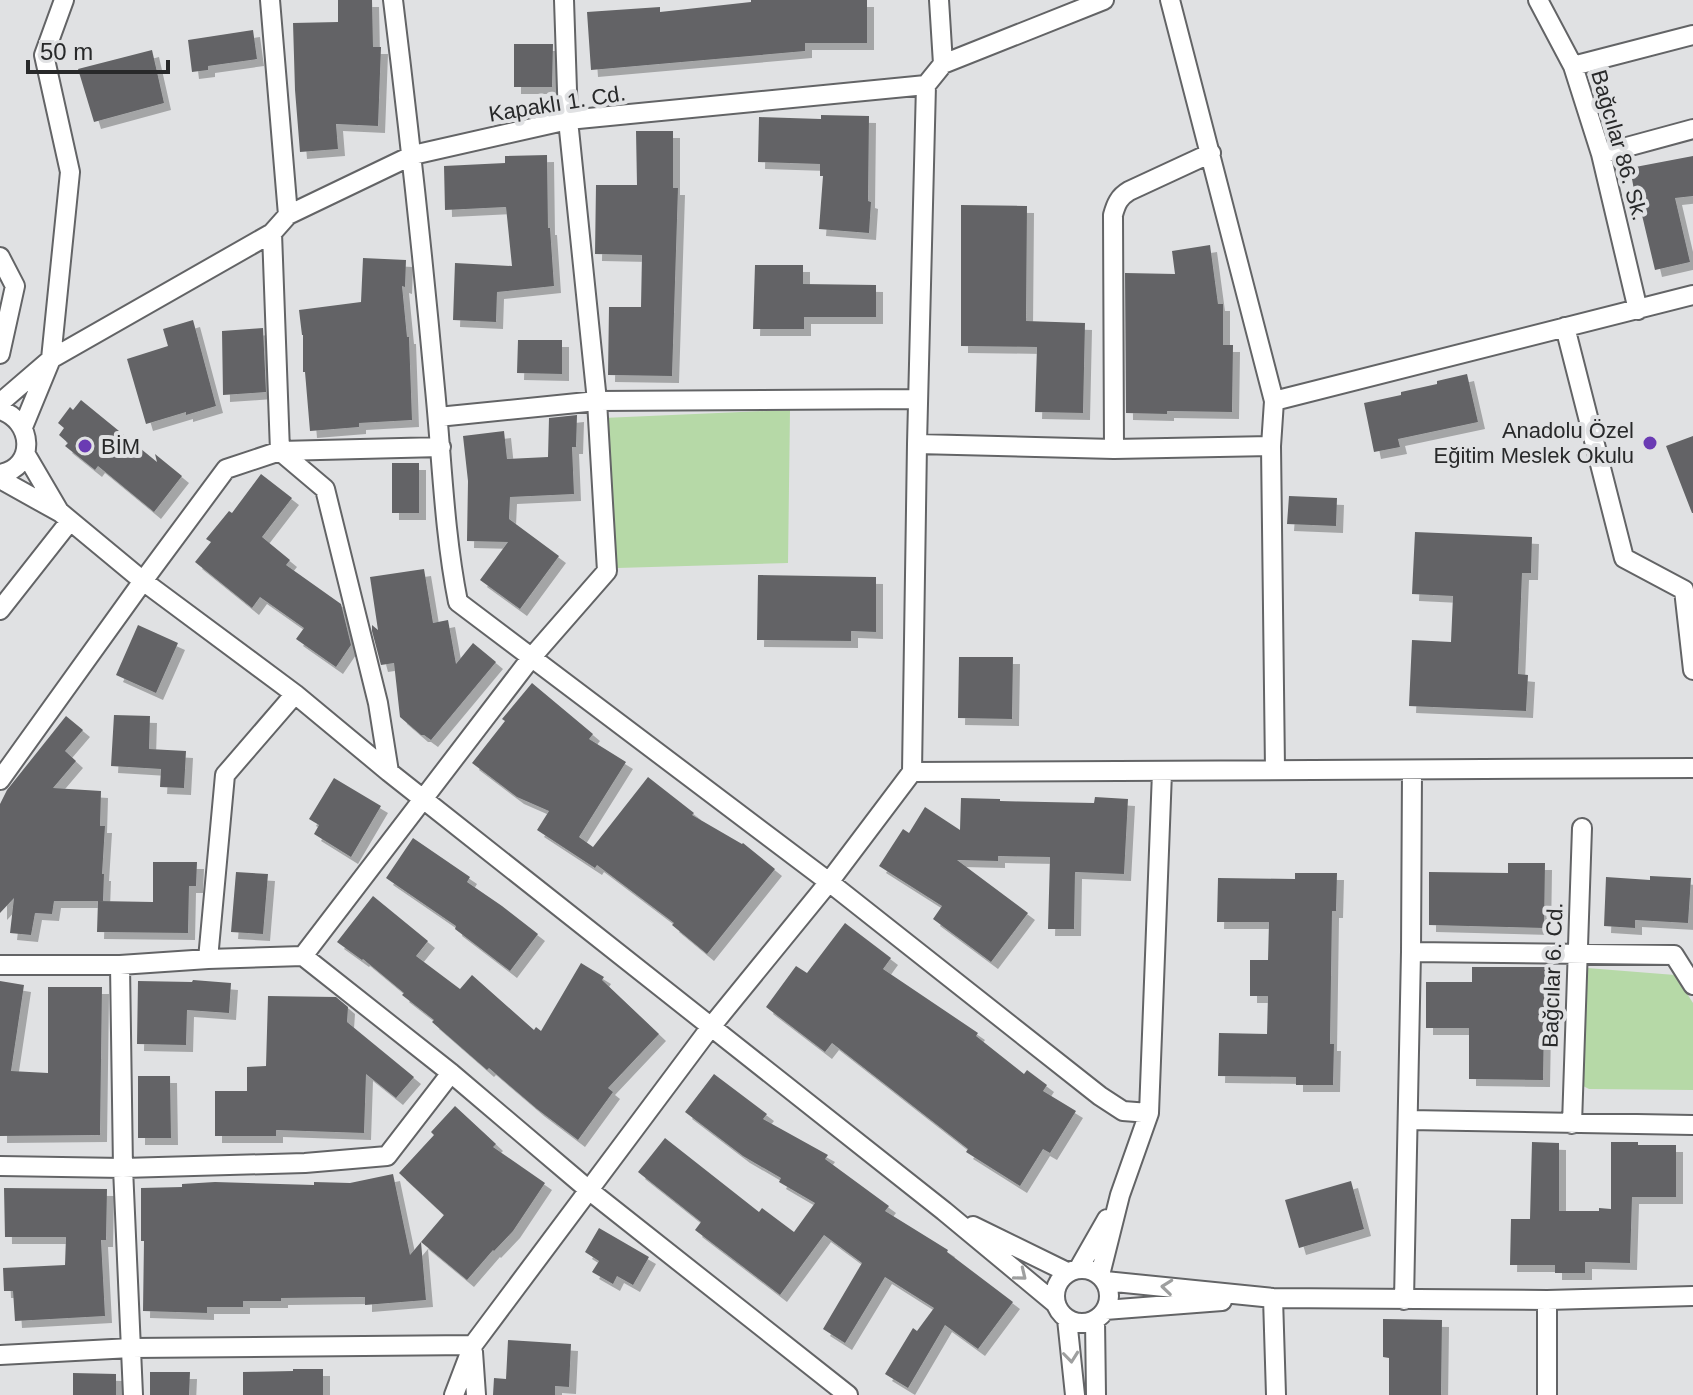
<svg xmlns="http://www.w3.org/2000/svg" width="1693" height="1395" viewBox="0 0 1693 1395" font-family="Helvetica,sans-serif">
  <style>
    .green { fill: #b6d9a7 }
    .building { fill: #636466; filter: url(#shadow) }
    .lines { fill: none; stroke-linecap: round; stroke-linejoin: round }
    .minor-casing { stroke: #636466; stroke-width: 22 }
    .minor { stroke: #fff; stroke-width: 18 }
    .oneway { stroke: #9e9f9f }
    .poi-dot { fill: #6a3bb3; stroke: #e0e1e3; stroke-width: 3 }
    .labels { text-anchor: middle; stroke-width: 8; stroke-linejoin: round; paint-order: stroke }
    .street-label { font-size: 22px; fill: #28292a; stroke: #e0e1e3 }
    .poi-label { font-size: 22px; fill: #28292a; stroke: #e0e1e3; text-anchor: end }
  </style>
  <defs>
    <filter id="shadow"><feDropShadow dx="7" dy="7" stdDeviation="0" flood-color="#0004"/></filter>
  </defs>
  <rect width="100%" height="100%" fill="#e0e1e3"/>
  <path class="green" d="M790 410 788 563 617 568 603 418Z
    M1587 968 1675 975 1693 1003V1090L1589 1089 1579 1084 1581 973Z"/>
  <path class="building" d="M338 0H372L373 47H381L378 126 336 124 338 149 300 152 295 90 293 23 338 22Z
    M751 0H867V43H805V51L591 70 587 12 660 7V12L751 2Z
    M253 30 257 59 208 66V70L192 72 188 40Z
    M514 44H553L552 87H514Z
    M152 50 164 103 94 122 78 69Z
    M821 115 869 116 868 201 871 202 869 233 819 229 823 176H820V164L758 162 759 117 821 119Z
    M636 131H673V188H678L672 376 608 375 609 307H641L642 255 595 254 596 185H637Z
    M547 155 548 228H550L554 286 497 292 496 322 453 320 455 263 512 266 506 207 445 210 444 166 505 163V156Z
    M1693 156V196L1675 198 1690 262 1655 270 1641 211 1638 212 1630 168Z
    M961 205 1027 206 1026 321 1085 323 1083 413 1035 412 1037 347 961 346Z
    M1210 245 1218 304H1223V345H1233L1232 412 1167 411V414L1126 413 1125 273 1175 274 1172 251Z
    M363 258 406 260 405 287 402 286 407 337H409L412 420 359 423V427L310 431 305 372H303V335H302L299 310 361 302Z
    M755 265H803V284L876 285V317H804V329H753Z
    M193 320 216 406 186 415V412L146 424 127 359 168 346 163 329Z
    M263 328 266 392 223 395 222 331Z
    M518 340H562V374L517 373Z
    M1467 374 1478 422 1398 439 1400 447 1374 452 1364 403 1401 395V392L1437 384V381Z
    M81 400 157 462 155 454 182 476 154 512 98 466 95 470 65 446 68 443 59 435 64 428 58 423 70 407 73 410Z
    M577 415 576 447H572L574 494 510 497 509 519 559 556 520 609 480 580 508 542 467 541 468 481 463 436 504 431 507 459 548 457 549 418Z
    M1693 436V513H1692L1666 446Z
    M392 463H419V513H392Z
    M261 474 292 498 262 537 290 560 286 565 341 604 351 645 336 667 296 639 304 628 260 597 252 608 195 562 211 542 206 539 229 511 232 513Z
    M1289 496 1337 498 1336 526 1287 524Z
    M1415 532 1532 537 1531 573H1522L1518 674 1528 675 1526 711 1409 706 1412 640 1451 642 1453 596 1412 594Z
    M424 569 433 623 448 620 456 664 473 643 496 662 431 740 424 735H421L400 717 394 663 381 665 372 631V625L378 630 370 577Z
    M758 575 876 577V632L851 631V641L757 640Z
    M138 625 178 643 156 693 116 675Z
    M959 657H1013L1012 719 958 718Z
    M532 683 593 734 589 739 626 762 579 837 593 847 648 777 694 813 692 815 742 844 743 843 775 869 707 954 672 925 674 923 597 865 595 868 537 830 549 811 517 797 472 763 505 721 502 719Z
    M114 715 150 716 149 749 186 751 184 788 160 787 161 769 111 766Z
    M66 716 83 730 65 751 76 761 53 788 101 791 100 826H105L102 874H104L103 901H54L52 914 35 913 31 935 10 933 14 898 0 913V804L7 790Z
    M334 778 381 806 351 857 314 834 319 825 309 819Z
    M1095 797 1128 799 1124 874 1075 872 1074 929H1048L1050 857 998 856V861L957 860 1028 913 991 962 933 919 942 906 879 866 903 829 909 833 925 807 960 830 961 798 1000 799V801L1094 803Z
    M413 838 470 877 467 882 502 906 538 934 510 971 455 929 456 926 386 878Z
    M153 862H197L196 886H189L188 933 97 932 98 901 153 902Z
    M1508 863H1545L1544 928 1429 925V872L1508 873Z
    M236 872 268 874 263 934 231 932Z
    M1295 873H1337L1336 911H1332L1330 1044H1334L1333 1085H1296V1077L1218 1076 1219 1033 1267 1034 1268 996H1250V960H1268L1269 922H1217L1218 878 1295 879Z
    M1650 876 1691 878 1688 923 1635 920V928L1604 926 1606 877 1650 880Z
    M373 896 428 941 416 956 460 989 472 975 534 1030 536 1027 541 1031 581 963 604 977 602 980 659 1034 608 1088 613 1092 578 1140 537 1109 489 1068 487 1070 432 1022 434 1020 402 995 404 993 363 959 362 960 337 942Z
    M845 923 891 958 883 969 978 1033 976 1036 1024 1074 1027 1070 1047 1085 1043 1091 1076 1111 1050 1153 1043 1149 1020 1186 966 1152 968 1149 832 1043 825 1052 766 1007 796 966 807 973Z
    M1472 967H1545L1543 1080 1469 1079V1028H1426V982H1472Z
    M193 980 231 983 229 1013 187 1010 186 1045 137 1044 138 981 192 982Z
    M0 981 24 985 11 1071 48 1073V987H102L100 1135 0 1136Z
    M268 996 336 997 348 1007 347 1022 414 1077 396 1098 366 1074 364 1133 276 1130V1136H215V1091H247V1067L266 1066Z
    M714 1074 767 1114 763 1119 828 1155 825 1159 889 1206 885 1211 948 1250 947 1252 1013 1302 978 1349 945 1325 908 1388 885 1374 913 1328 917 1331 934 1308 885 1277 845 1343 823 1329 862 1263 824 1235 780 1295 695 1230 701 1222 638 1172 665 1138 759 1212 762 1208 794 1232 815 1203 779 1182 781 1178 743 1156 685 1112Z
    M138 1076H170L171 1138H138Z
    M455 1106 496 1144 493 1147 545 1183 513 1231 494 1251 493 1250 467 1280 421 1242 444 1215 399 1173 434 1135 431 1132Z
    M1532 1142 1559 1143V1211H1599V1208L1611 1209V1142H1638V1145H1676V1197H1632L1630 1263 1585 1262V1273H1555V1265H1510L1511 1219H1530Z
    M393 1174 410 1255 421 1242 426 1300 365 1305V1297L281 1298V1301H243V1307H207V1313L143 1311 144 1241H141V1188L182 1187V1184L215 1182 314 1185V1182L350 1183Z
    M1351 1181 1364 1229 1299 1248 1285 1200Z
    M4 1188 107 1189 106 1240H101L105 1316 15 1321 13 1291H4L3 1268 65 1265 66 1237H5Z
    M599 1228 649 1257 633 1285 617 1276 613 1284 592 1272 599 1261 585 1252Z
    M1383 1319 1442 1320 1441 1395H1389V1358L1383 1357Z
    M508 1340 571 1344 569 1387 555 1386V1395H493L494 1378 506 1379Z
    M293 1369H323V1395H243V1372L293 1371Z
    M150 1372H190L189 1395H150Z
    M73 1373 116 1374V1395H73Z"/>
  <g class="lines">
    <defs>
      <path id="minor" d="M270 0 288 215
        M393 0C409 130 423 259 435 389 442 460 444 532 458 602L829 882 1100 1096 1123 1111 1149 1113
        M939 0 943 64
        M1170 0 1274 401 1271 446 1275 769
        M1538 0 1573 66 1601 154 1638 310
        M1573 66 1693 35
        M1601 154 1693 129
        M272 233 280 451 325 489 378 703 389 772
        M0 257 15 286 0 354
        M1565 327 1624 558 1684 590 1693 670
        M1274 401 1693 295
        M0 403 51 359 272 233 288 215 413 155 568 120 926 85 943 64 1104 0
        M0 410C33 420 37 467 0 474
        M438 417 597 401 918 399
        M23 427 51 359 70 172 44 55 64 0
        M917 444 1114 449 1271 446
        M1114 449 1113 215C1116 204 1119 197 1129 191L1211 153
        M25 453 59 511
        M0 479 61 513 143 581 295 694 389 772 944 1211 1056 1304
        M0 610 70 521
        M912 772 1693 768
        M0 780 143 581 226 469 280 451 441 447
        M1411 952 1674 955 1693 985
        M303 956 531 658 607 571 597 401 568 120 564 0
        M208 959 225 775 295 694
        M0 965H120L208 959 303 956 451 1073 590 1191 848 1395
        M120 965 123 1168 133 1395
        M1409 1120 1693 1125
        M1572 1124 1582 828
        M0 1166 123 1168 305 1163 387 1156 451 1073
        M973 1226 1067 1272
        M1079 1268 1107 1219
        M1055 1296a27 27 0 1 1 54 0a27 27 0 1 1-54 0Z
        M1100 1275 1120 1195 1149 1113 1162 772
        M1105 1281 1273 1298 1547 1300 1693 1296
        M1273 1298 1276 1395
        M1404 1300 1411 952 1412 771
        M1105 1310 1222 1301
        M1067 1319 1075 1395
        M1095 1320 1096 1395
        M473 1352 476 1395
        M0 1355 131 1348 473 1345
        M454 1395 473 1345 710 1028 829 882 912 772 917 444 926 85
        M1547 1395V1300"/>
    </defs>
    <use href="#minor" class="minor-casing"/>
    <use href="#minor" class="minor"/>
  </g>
  <defs><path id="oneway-chevron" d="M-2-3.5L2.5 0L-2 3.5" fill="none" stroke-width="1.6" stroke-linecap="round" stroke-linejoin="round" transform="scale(2)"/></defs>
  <g class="oneway">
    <use href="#oneway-chevron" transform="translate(1021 1275) rotate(39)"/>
    <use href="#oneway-chevron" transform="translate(1167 1287) rotate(-174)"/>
    <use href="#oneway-chevron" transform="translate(1071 1357) rotate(84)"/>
  </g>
  <g class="poi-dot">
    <circle cx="1650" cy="443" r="8"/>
    <circle cx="85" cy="446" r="8"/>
  </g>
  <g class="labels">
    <g class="street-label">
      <text transform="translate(557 103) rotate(-9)" y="8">Kapaklı 1. Cd.</text>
      <text transform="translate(1620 145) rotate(74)" y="8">Bağcılar 86. Sk.</text>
      <text transform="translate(1552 975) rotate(-88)" y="8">Bağcılar 6. Cd.</text>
    </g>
    <g class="poi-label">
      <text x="1634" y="438">Anadolu Özel<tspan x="1634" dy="25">Eğitim Meslek Okulu</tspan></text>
      <text x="101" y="454" text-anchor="start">BİM</text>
    </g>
  </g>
  <path d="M28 60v12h140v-12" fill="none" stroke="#28292a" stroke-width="4"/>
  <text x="40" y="60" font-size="24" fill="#28292a" stroke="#e0e1e3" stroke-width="6" paint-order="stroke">50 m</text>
</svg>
